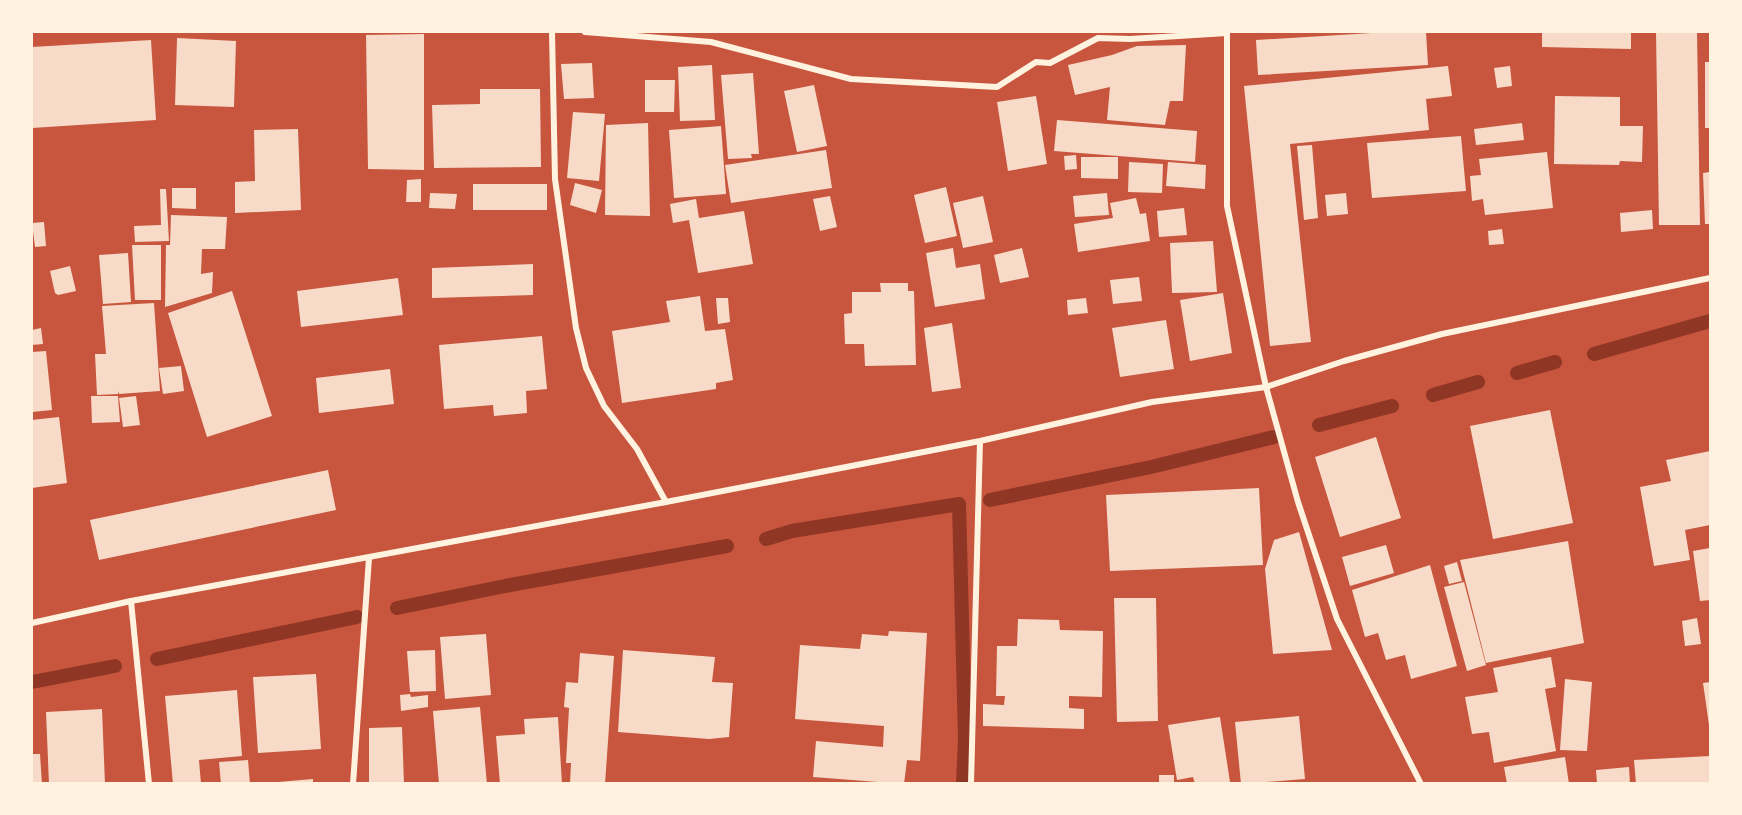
<svg xmlns="http://www.w3.org/2000/svg" width="1742" height="815" viewBox="0 0 1742 815" font-family="Commissioner,sans-serif">
  <style>
    .lines { fill: none; stroke-linecap: round; stroke-linejoin: round }
    .stream { stroke: #8f3625; stroke-width: 14 }
    .building { fill: #f7dbc8 }
    .minor { stroke: #fff3e0; stroke-width: 6 }
  </style>
  <rect width="100%" height="100%" fill="#c8553d"/>
  <g class="lines">
    <path class="stream" d="M1594 354 1710 321
      M1517 373 1555 362
      M1433 395 1478 382
      M1319 425 1392 406
      M990 500 1151 467 1274 437
      M766 539 792 531 959 504 965 738 963 784
      M397 608 505 586 727 546
      M157 659 357 617
      M32 682 115 666"/>
  </g>
  <path class="building" d="M1388 32H1426L1428 65 1258 75 1256 40Z
    M1542 32H1631V49L1542 47Z
    M1656 32H1697L1700 225H1659Z
    M424 34V170L368 169 366 35Z
    M177 38 236 41 234 107 175 105Z
    M151 40 156 120 32 128V47Z
    M1186 45 1183 101H1170L1165 125 1107 120 1110 87 1075 95 1068 65 1112 55 1137 46Z
    M1705 62H1710V128H1705Z
    M592 63 594 98 564 99 561 64Z
    M712 65 715 120 680 121 678 67Z
    M1448 66 1452 96 1426 99 1429 130 1290 144 1311 342 1270 346 1244 86Z
    M1510 66 1512 86 1497 88 1494 68Z
    M753 73 759 154H751L752 158 728 159 721 75Z
    M645 80H675L674 112H645Z
    M814 85 827 146 797 152 784 91Z
    M480 89H540L541 167 434 168 432 105 480 104Z
    M1036 96 1047 164 1008 171 997 102Z
    M1555 96 1620 97V126H1643L1642 162 1620 161 1619 165 1554 164Z
    M573 112 605 114 599 181 567 178Z
    M1057 120 1197 131 1195 162 1054 151Z
    M648 123 650 216 605 215 606 125Z
    M1522 123 1524 140 1476 145 1474 129Z
    M721 126 726 194 674 198 669 130Z
    M298 129 301 210 235 213V182L255 181 254 130Z
    M1461 136 1466 191 1372 198 1367 143Z
    M1312 145 1318 218 1304 220 1297 146Z
    M826 150 832 188 731 203 725 165Z
    M1547 152 1553 208 1485 215 1483 199 1472 201 1470 176 1481 175 1479 159Z
    M1076 155 1077 169 1065 170 1064 156Z
    M1081 157H1118V179L1081 178Z
    M1129 162 1163 164 1162 193 1128 192Z
    M1168 162 1206 165 1205 189 1166 186Z
    M1710 172V224H1705L1703 173Z
    M421 179V202H406L407 180Z
    M575 183 602 190 596 213 570 205Z
    M473 184H547V210H473Z
    M946 187 957 236 925 243 914 195Z
    M172 188H196V209L172 208Z
    M160 189H166L169 241 135 242 134 226 161 225Z
    M430 193 457 194 455 209 429 208Z
    M1107 193 1109 215 1075 217 1073 196Z
    M1346 193 1348 214 1327 216 1325 195Z
    M830 196 837 227 820 231 813 199Z
    M983 196 993 242 963 248 953 203Z
    M1136 198 1140 214 1146 213 1150 241 1078 252 1074 224 1113 218 1110 203Z
    M696 199 699 218 744 211 753 264 698 273 689 220 673 223 670 204Z
    M1184 208 1187 235 1159 237 1157 211Z
    M1652 210 1653 229 1621 232 1620 213Z
    M171 215 227 217 225 249H202L201 274 213 272 212 293 165 307 166 245H170Z
    M44 222 46 246 35 247 32 223Z
    M1502 229 1504 244 1489 245 1488 231Z
    M1213 241 1217 292 1172 293 1170 243Z
    M132 245H161V300H135Z
    M953 248 956 268 980 264 985 299 935 307 926 253Z
    M1022 248 1029 277 1000 283 994 255Z
    M128 253 131 302 103 304 99 255Z
    M533 264V295L432 298V268Z
    M70 266 76 291 58 295 55 293 50 271Z
    M1139 277 1142 301 1113 304 1110 280Z
    M398 278 403 315 301 327 297 291Z
    M880 283H908V291H914L916 365 865 366 864 344H845L844 314 852 313V292H881Z
    M232 291 272 416 207 437 168 313Z
    M1223 293 1232 353 1190 361 1180 300Z
    M700 296 705 331 725 329 733 380 716 383V389L622 403 612 331 670 322 666 301Z
    M716 298H728L730 322 718 324Z
    M1086 298 1088 313 1068 315 1067 300Z
    M154 303 160 391 119 394 118 391V394L97 395 95 354H106L102 306Z
    M1166 320 1174 369 1120 377 1112 328Z
    M952 323 961 388 932 392 924 328Z
    M41 328 43 344 32 345V330Z
    M542 336 547 389 526 391 527 413 494 416 493 405 444 409 439 345Z
    M46 351 52 410 32 412V352Z
    M181 366 184 391 163 394 159 368Z
    M390 369 394 404 319 413 316 378Z
    M91 396H118L120 422 92 423Z
    M136 396 140 425 123 427 119 398Z
    M1550 410 1573 523 1493 539 1470 426Z
    M59 417 67 483 32 488V420Z
    M1376 437 1401 518 1340 537 1315 457Z
    M1710 451V525L1685 530 1690 560 1654 566 1640 487 1671 481 1666 460Z
    M328 470 336 510 99 560 90 520Z
    M1259 488 1263 565 1110 571 1106 495Z
    M1299 532 1332 650 1273 654 1265 569 1274 540Z
    M1568 541 1584 643 1486 663 1460 560Z
    M1386 545 1394 573 1350 586 1342 557Z
    M1710 548V600L1700 601 1693 551Z
    M1457 562 1462 581 1449 584 1444 566Z
    M1430 565 1457 666 1411 679 1405 655 1386 660 1378 633 1365 637 1352 590Z
    M1464 582 1486 665 1467 671 1444 587Z
    M1114 598H1156L1158 721 1117 722Z
    M1697 618 1701 644 1685 646 1682 621Z
    M1018 619 1059 620 1060 630 1103 631 1102 697 1069 696V708L1084 709V729L983 726V704L1004 705 1005 696H996L997 646H1017Z
    M889 631 927 633 920 761 907 760 904 784 813 777 816 741 883 747 884 726 795 719 800 645 860 649 862 634 888 636Z
    M486 634 491 695 445 699 440 637Z
    M435 650 436 691 410 692 407 651Z
    M623 650 715 657 712 682 733 683 729 737 709 739 618 732Z
    M580 653 614 656 605 784H570L571 763H566L569 708 564 707 566 682 578 683Z
    M1551 657 1556 687 1545 689 1556 751 1494 763 1489 732 1472 734 1465 697 1498 692 1493 668Z
    M316 674 321 749 258 753 253 677Z
    M1565 679 1592 682 1587 751 1560 750Z
    M1710 682V725H1709L1703 683Z
    M237 690 242 756 199 760 201 784H173L165 696Z
    M410 694 411 697 428 695V707L401 711 400 695Z
    M480 707 487 784H439L433 711Z
    M102 709 105 784H49L46 712Z
    M1299 716 1305 779 1241 784 1235 722Z
    M558 717 562 784H500L496 736 525 734 524 719Z
    M1220 717 1230 782 1195 784 1193 777 1177 780 1168 725Z
    M402 727 404 784H369V728Z
    M32 754H40L42 784H32Z
    M1710 756V784H1636L1634 760Z
    M1565 757 1569 784H1507L1504 767Z
    M248 760 250 784H221L219 762Z
    M1629 767 1630 784H1597L1596 770Z
    M1159 775H1174V784H1159Z
    M313 779V784H278V782Z"/>
  <g class="lines">
    <path class="minor" d="M552 32 555 179 576 328 586 368 604 406 637 449 666 502
      M585 32 711 42 851 79 997 87 1036 62 1050 63 1098 38 1130 39 1227 33
      M1227 32V206L1266 387 1298 502 1337 619 1421 784
      M131 601 149 784
      M32 623 131 601 666 502 980 441 1152 402 1266 387 1344 361 1442 334 1710 278
      M353 784 369 558
      M971 784 980 441"/>
  </g>
  <rect width="1742" height="815" fill="none" stroke="#fff3e0" stroke-width="66"/>
</svg>
